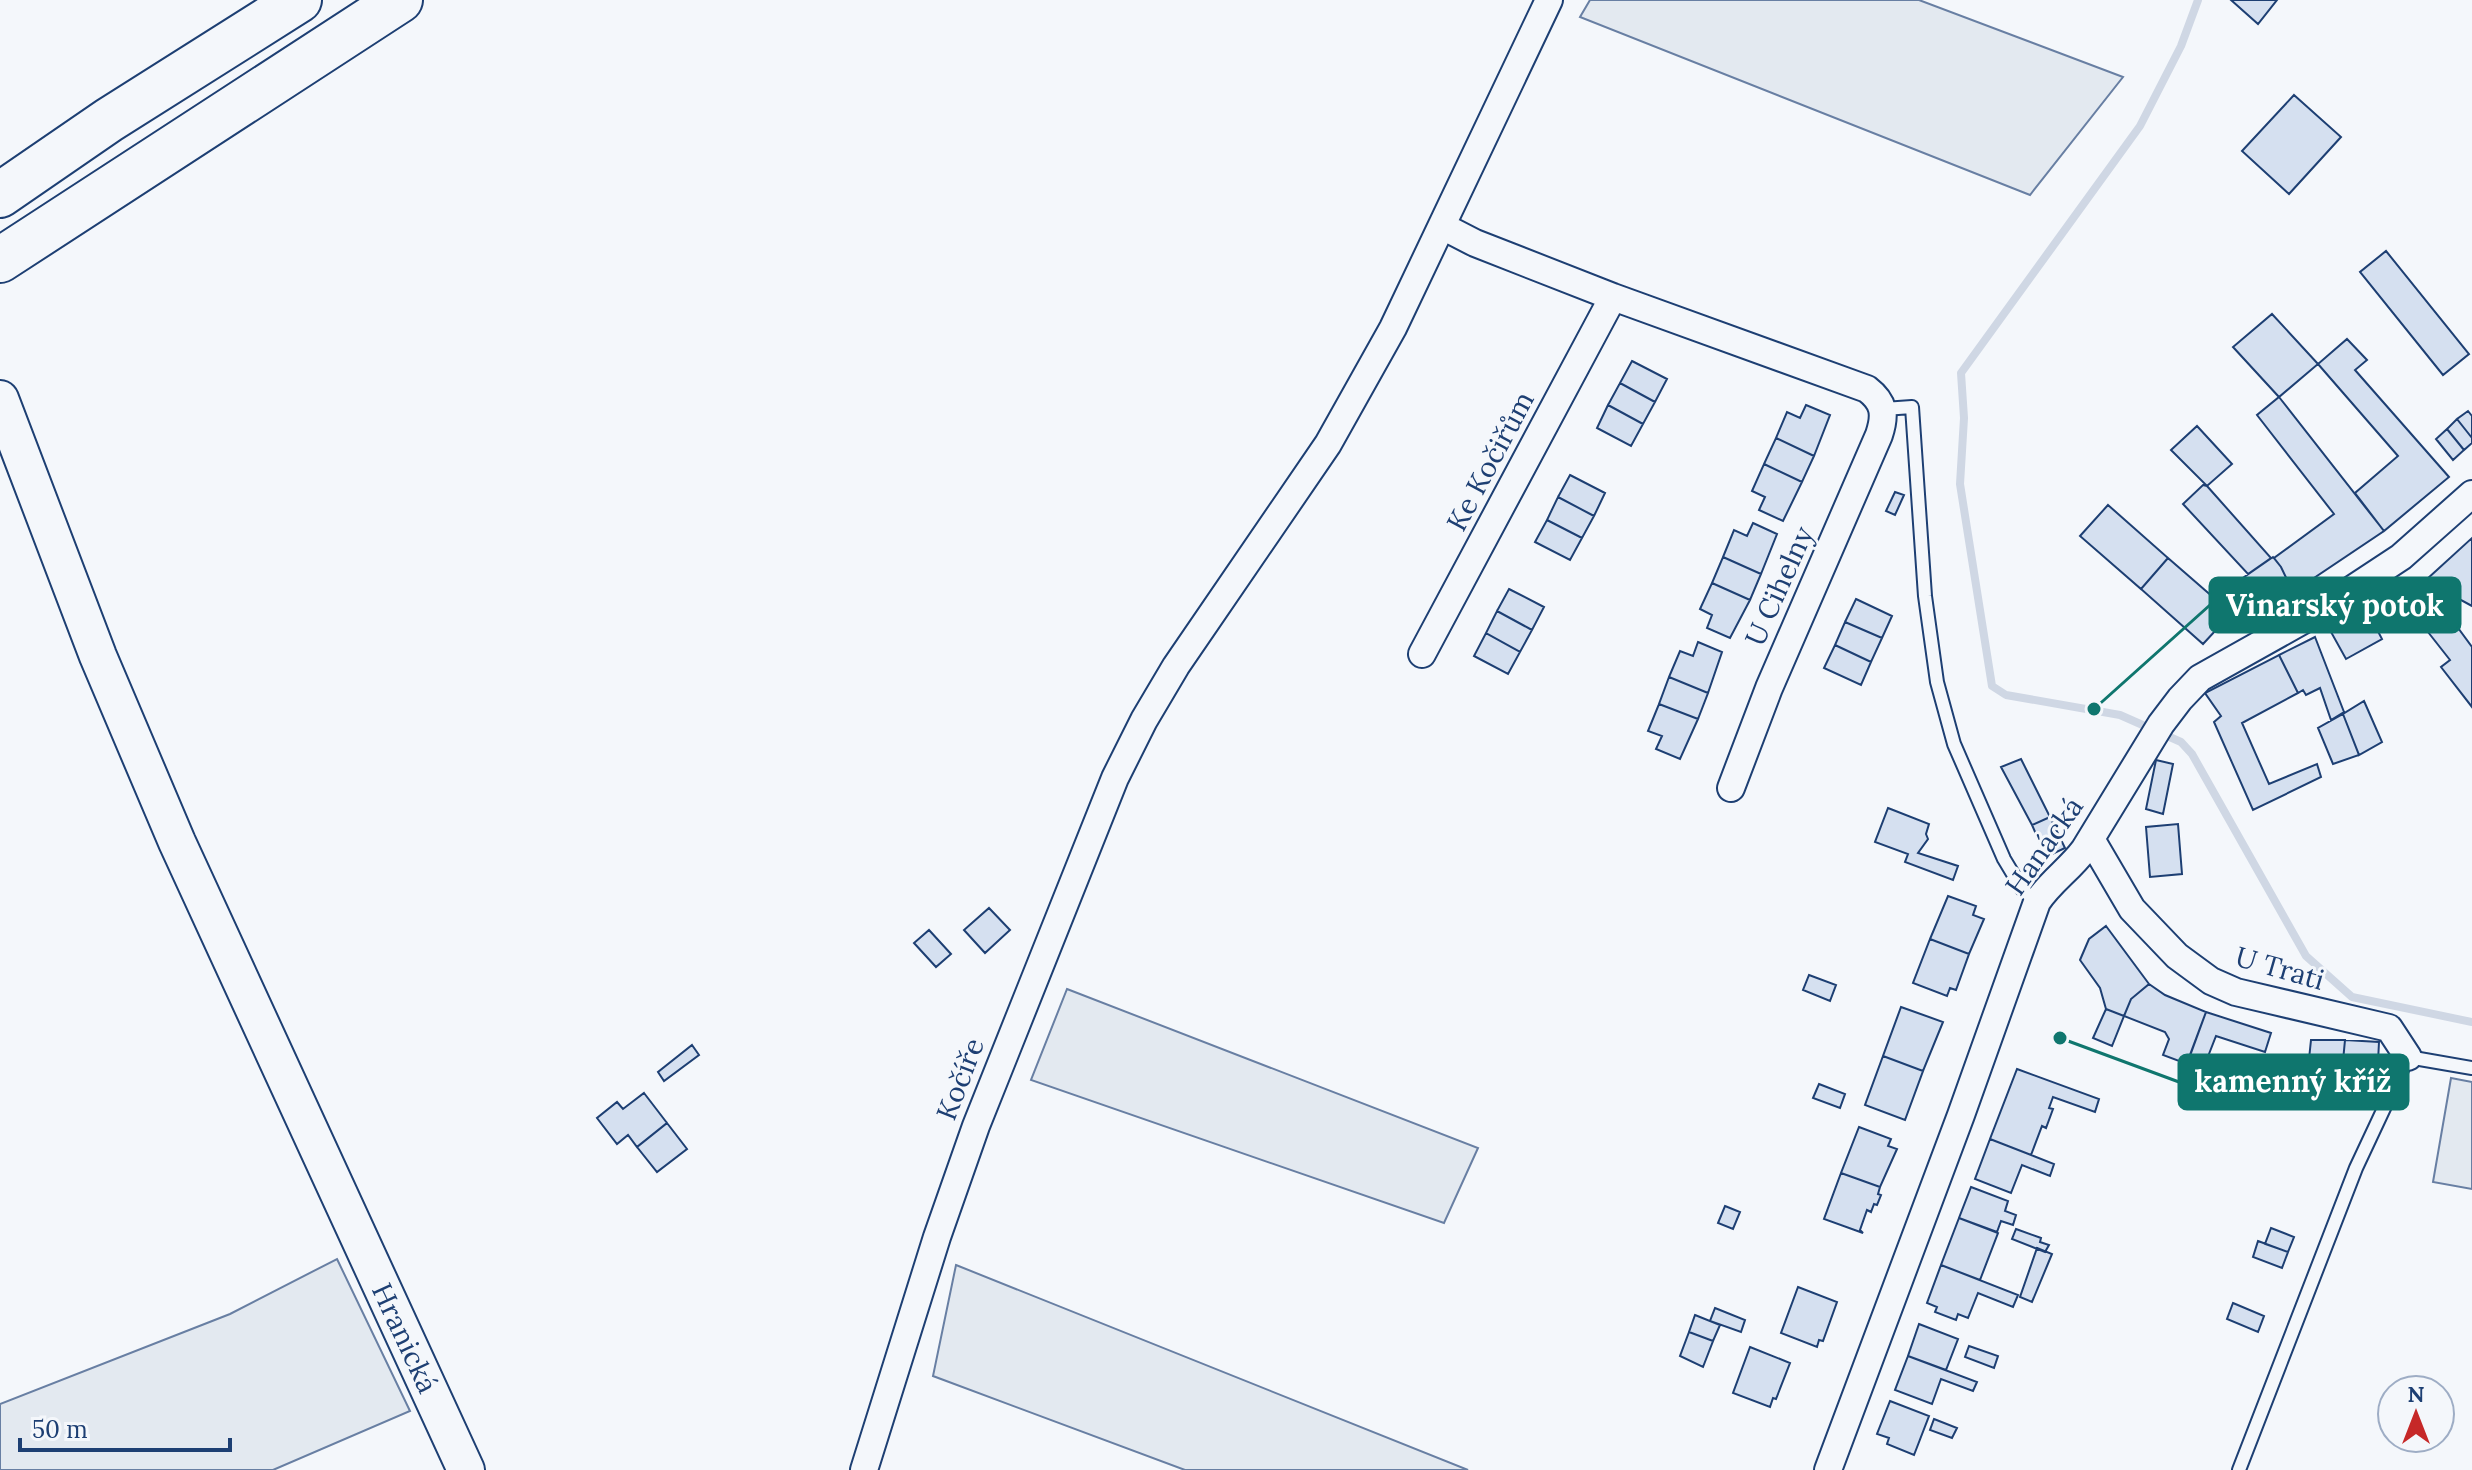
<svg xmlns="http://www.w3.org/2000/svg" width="2472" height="1470" viewBox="0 0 2472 1470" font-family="Lora,serif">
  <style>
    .green { fill: #e3e9f0; stroke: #687fa3; stroke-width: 2 }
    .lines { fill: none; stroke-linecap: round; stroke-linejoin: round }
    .stream { stroke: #cfd7e4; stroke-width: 8 }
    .building { fill: #d5e0f0; stroke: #1d3f73; stroke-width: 2 }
    .service-casing { stroke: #1d3f73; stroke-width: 16 }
    .minor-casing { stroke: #1d3f73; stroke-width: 30 }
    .secondary-casing { stroke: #1d3f73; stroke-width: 40 }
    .motorway-casing { stroke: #1d3f73; stroke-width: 48 }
    .service { stroke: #f4f7fb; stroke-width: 12 }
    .minor { stroke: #f4f7fb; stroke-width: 26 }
    .secondary { stroke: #f4f7fb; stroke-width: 36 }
    .motorway { stroke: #f4f7fb; stroke-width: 44 }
    .labels { text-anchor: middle; stroke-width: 6; stroke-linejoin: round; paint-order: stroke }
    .street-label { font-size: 28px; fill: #1d3f73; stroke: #f4f7fb }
    .leader { fill: none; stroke: #0f766e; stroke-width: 3 }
    .callout-dot { fill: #0f766e; stroke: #f4f7fb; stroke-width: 3 }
    .callout { fill: #0f766e; stroke: #0f766e; stroke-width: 3 }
    .callout-label { font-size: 30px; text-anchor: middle; font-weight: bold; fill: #fff }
  </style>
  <rect width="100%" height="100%" fill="#f4f7fb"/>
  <path class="green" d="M1590 0H1919L2123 77 2030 195 1580 17Z
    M1067 989 1478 1148 1444 1223 1031 1080Z
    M2451 1078 2472 1082V1189L2433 1182Z
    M337 1259 410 1411 273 1470H0V1404L230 1314Z
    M956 1265 1468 1470H1185L933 1376Z"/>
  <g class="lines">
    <path class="stream" d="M2198 0 2181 46 2140 126 1961 373 1964 418 1960 484 1992 686 2006 695 2120 715 2181 742 2192 754 2306 956 2352 997 2472 1022"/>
  </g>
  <path class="building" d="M2231 0H2277L2258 24Z
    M2294 95 2341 137 2289 194 2242 151Z
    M2386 251 2469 354 2443 375 2360 272Z
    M2272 314 2318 364 2279 397 2233 347Z
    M2347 339 2367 360 2355 370 2449 477 2384 531 2355 493 2398 456 2318 364Z
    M1632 361 1667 379 1655 402 1620 383Z
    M1620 383 1655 402 1643 424 1608 405Z
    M2279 397 2384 531 2293 592 2281 567 2274 558 2334 514 2257 415Z
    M1608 405 1643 424 1631 446 1597 428Z
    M1806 405 1830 415 1814 456 1776 438 1787 412 1800 418Z
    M2468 411 2472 416V438L2457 419Z
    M2457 419 2472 438V443L2464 450 2447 429Z
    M2197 426 2232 464 2207 486 2171 450Z
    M2447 429 2464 450 2453 460 2436 439Z
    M1776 438 1814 456 1802 482 1764 464Z
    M1764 464 1802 482 1783 521 1759 510 1765 497 1752 491Z
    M1570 475 1605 493 1594 516 1558 497Z
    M2203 485 2207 486 2271 558 2248 574 2183 504Z
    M1895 492 1904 495 1895 515 1886 511Z
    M1558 497 1594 516 1582 538 1547 520Z
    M2108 505 2168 558 2141 589 2080 536Z
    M1547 520 1582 538 1570 560 1535 542Z
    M1753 523 1777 534 1761 574 1723 557 1734 530 1747 536Z
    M2472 538V606L2459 599 2453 590 2439 602 2426 580Z
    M1723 557 1761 574 1750 600 1712 583Z
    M2273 557 2281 567 2293 592 2240 629 2214 598Z
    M2168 558 2214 598 2229 616 2203 644 2141 589Z
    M1712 583 1750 600 1730 638 1707 628 1712 615 1700 609Z
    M1509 589 1544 607 1532 630 1497 611Z
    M1856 599 1892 616 1882 638 1845 622Z
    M2439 602 2472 647V707L2441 667 2450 660 2417 618Z
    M1497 611 1532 630 1520 652 1486 633Z
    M2368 612 2382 639 2346 659 2331 632Z
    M1845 622 1882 638 1871 662 1835 645Z
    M1486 633 1520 652 1508 674 1474 656Z
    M2315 637 2344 712 2331 720 2320 688 2306 695 2303 690 2298 693 2279 655Z
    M1698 642 1722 652 1708 693 1669 677 1680 651 1693 656Z
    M1835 645 1871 662 1861 685 1824 668Z
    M2279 655 2298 693 2242 723 2269 784 2317 764 2321 777 2253 810 2214 722 2221 716 2205 693Z
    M1669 677 1708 693 1698 719 1659 704Z
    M2364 701 2382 742 2359 755 2343 714Z
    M1659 704 1698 719 1680 759 1656 749 1662 736 1648 731Z
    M2343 714 2359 755 2333 764 2318 728Z
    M2021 759 2050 817 2032 825 2001 767Z
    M2156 760 2173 764 2163 814 2146 809Z
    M1888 808 1929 824 1926 834 1928 839 1918 853 1958 866 1953 880 1905 862 1908 854 1875 842Z
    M2050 817 2065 848 2046 857 2032 825Z
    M2178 824 2182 874 2150 877 2146 827Z
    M1948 896 1976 906 1973 915 1984 919 1969 954 1930 939Z
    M989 908 1010 930 985 953 964 930Z
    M2106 926 2149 984 2131 999 2124 1016 2106 1009 2100 988 2080 960 2089 939Z
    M929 930 951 954 936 967 914 943Z
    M1930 939 1969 954 1956 990 1950 988 1947 996 1913 983Z
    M1809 975 1836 985 1830 1001 1803 990Z
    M2149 984 2165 995 2206 1012 2187 1064 2163 1055 2169 1039 2165 1032 2124 1016 2131 999Z
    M1901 1007 1943 1022 1923 1071 1883 1056Z
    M2106 1009 2124 1016 2112 1046 2093 1038Z
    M2206 1012 2271 1033 2265 1052 2216 1036 2200 1077 2184 1071Z
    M2311 1040H2345L2343 1061 2326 1060 2321 1081 2302 1078 2309 1059Z
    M2345 1040 2379 1042 2378 1062 2343 1061Z
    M692 1045 699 1055 664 1081 658 1072Z
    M1883 1056 1923 1071 1905 1120 1865 1105Z
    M2017 1069 2099 1099 2095 1112 2053 1097 2049 1108 2053 1109 2046 1128 2042 1126 2031 1155 1990 1139Z
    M1819 1084 1845 1094 1840 1108 1813 1098Z
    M644 1093 667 1123 637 1147 628 1135 617 1144 597 1118 617 1102 623 1109Z
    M667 1123 687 1149 657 1172 637 1147Z
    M1859 1127 1891 1139 1888 1146 1897 1149 1880 1187 1841 1173Z
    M1990 1139 2054 1164 2050 1176 2022 1165 2011 1193 1975 1179Z
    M1841 1173 1880 1187 1878 1194 1881 1195 1877 1205 1874 1204 1871 1212 1867 1210 1860 1230 1863 1233 1824 1219Z
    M1971 1187 2008 1201 2005 1211 2016 1215 2013 1225 2001 1221 1997 1232 1959 1218Z
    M1725 1206 1740 1212 1733 1229 1718 1223Z
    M1959 1218 1998 1233 1980 1280 1941 1265Z
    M2271 1228 2294 1237 2288 1252 2265 1244Z
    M2016 1229 2041 1238 2040 1242 2049 1245 2045 1252 2012 1239Z
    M2258 1241 2288 1252 2282 1268 2253 1257Z
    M2037 1248 2052 1254 2032 1302 2020 1297Z
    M1941 1265 2018 1295 2013 1307 1978 1293 1968 1318 1958 1314 1956 1320 1935 1312 1937 1307 1927 1303Z
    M1798 1287 1837 1302 1823 1341 1819 1340 1817 1347 1781 1333Z
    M2233 1303 2264 1316 2258 1332 2227 1319Z
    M1715 1308 1745 1320 1741 1332 1710 1321Z
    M1695 1315 1720 1325 1713 1341 1689 1332Z
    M1919 1324 1958 1339 1946 1370 1908 1356Z
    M1689 1332 1713 1341 1703 1367 1680 1356Z
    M1969 1346 1998 1356 1994 1368 1965 1357Z
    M1750 1347 1790 1363 1776 1399 1773 1398 1770 1407 1733 1393Z
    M1908 1356 1977 1382 1973 1391 1941 1379 1932 1404 1895 1390Z
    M1890 1401 1929 1416 1914 1455 1887 1444 1889 1438 1877 1434Z
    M1934 1419 1957 1428 1952 1438 1930 1430Z"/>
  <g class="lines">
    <defs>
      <path id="service" d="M1884 409 1912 407 1925 596 1937 682 1954 744 2004 859 2022 889 2037 902
        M2239 1470 2356 1168 2408 1057 2472 1068"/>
      <path id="minor" d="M1442 226 1475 243 1613 297 1867 389C1884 402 1886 414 1879 435L1769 688 1731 788
        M1422 654 1613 297
        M2091 839 2132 909 2177 956 2211 981 2236 992 2389 1028 2408 1057
        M864 1470 937 1237 976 1126 1115 778 1144 720 1176 666 1328 444 1393 328 1549 0
        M1828 1470 1961 1115 2037 902C2050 882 2070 869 2084 850L2161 724 2180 699 2200 678 2316 613 2401 557 2472 494"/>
      <path id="secondary" d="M0 399 98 656 177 842 466 1470"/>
      <path id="motorway" d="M0 195 109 120 299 0
        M0 260 400 0"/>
    </defs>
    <use href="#service" class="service-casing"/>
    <use href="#minor" class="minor-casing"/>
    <use href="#secondary" class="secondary-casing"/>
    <use href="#motorway" class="motorway-casing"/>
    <use href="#service" class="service"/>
    <use href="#minor" class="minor"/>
    <use href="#secondary" class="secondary"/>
    <use href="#motorway" class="motorway"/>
  </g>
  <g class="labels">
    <g class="street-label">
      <text transform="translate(1490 461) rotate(-62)" y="10">Ke Kočiřům</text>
      <text transform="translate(1779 586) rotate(-66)" y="10">U Cihelny</text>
      <text transform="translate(2044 846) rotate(-55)" y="10">Hanácká</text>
      <text transform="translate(2280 968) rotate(16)" y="10">U Trati</text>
      <text transform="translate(960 1079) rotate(-69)" y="10">Kočíře</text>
      <text transform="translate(405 1338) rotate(65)" y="10">Hranická</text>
    </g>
  </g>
  <path class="leader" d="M2094 709L2210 605M2060 1038L2179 1082"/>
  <g class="callout-dot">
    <circle cx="2094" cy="709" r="8"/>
    <circle cx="2060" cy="1038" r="8"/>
  </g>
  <g class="callout">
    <rect x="2210" y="578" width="250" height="54" rx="8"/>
    <rect x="2179" y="1055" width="229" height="54" rx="8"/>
  </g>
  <g class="callout-label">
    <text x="2335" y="616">Vinarský potok</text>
    <text x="2293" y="1092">kamenný kříž</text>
  </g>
  <g transform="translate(2416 1414)"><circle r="38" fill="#f4f7fb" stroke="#9eadc5" stroke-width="2"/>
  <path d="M0-6L14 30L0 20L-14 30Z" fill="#c62828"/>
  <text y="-12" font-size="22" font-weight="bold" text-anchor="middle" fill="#1d3f73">N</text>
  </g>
  <path d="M20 1438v12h210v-12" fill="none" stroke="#1d3f73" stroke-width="4"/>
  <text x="32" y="1438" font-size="24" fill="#1d3f73" stroke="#f4f7fb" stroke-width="6" paint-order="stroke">50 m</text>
</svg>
